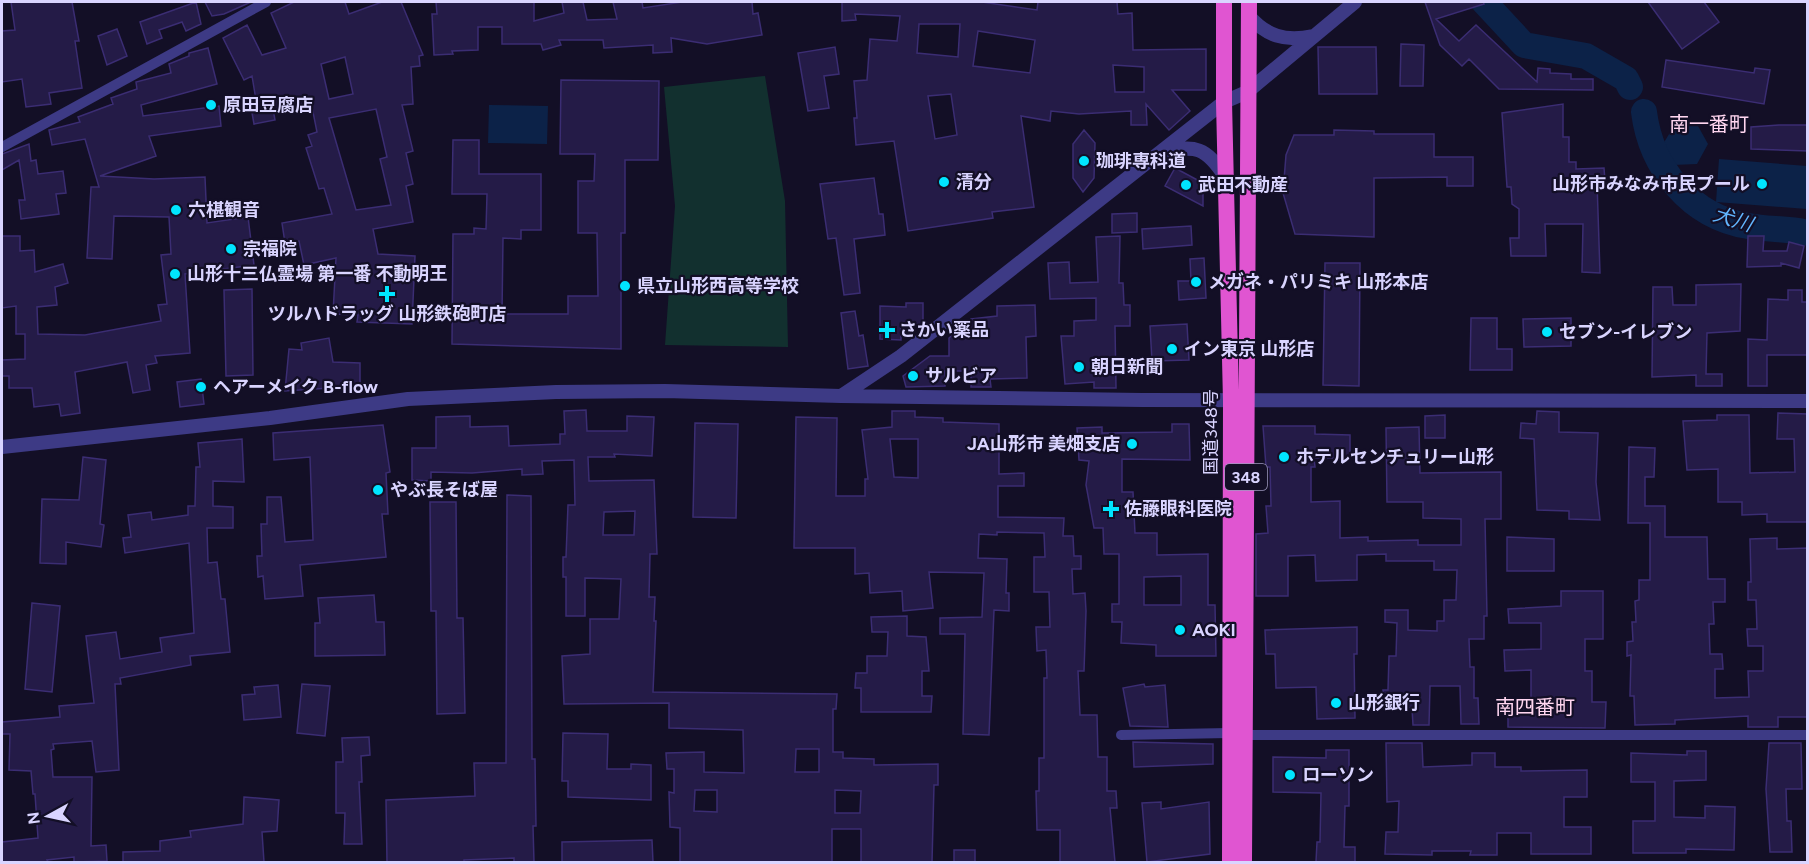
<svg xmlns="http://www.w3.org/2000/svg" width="1809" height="864" viewBox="0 0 1809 864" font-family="Figtree,'Noto Sans JP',sans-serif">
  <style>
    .green { fill: #12302f }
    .water { fill: #0c2248 }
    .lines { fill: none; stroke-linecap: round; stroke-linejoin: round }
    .river { stroke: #0c2248; stroke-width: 26 }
    .building { fill: #241b47; stroke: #3b2d73; stroke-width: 1.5; fill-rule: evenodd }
    .minor { stroke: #3d3a85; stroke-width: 10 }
    .tertiary { stroke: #3d3a85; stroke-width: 14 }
    .trunk { stroke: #e055d1; stroke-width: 16 }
    .poi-dot { fill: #00e5ff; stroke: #130f26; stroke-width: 2 }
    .labels { text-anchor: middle; stroke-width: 4.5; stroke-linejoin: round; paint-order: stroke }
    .shield { fill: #130f26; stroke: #9e99be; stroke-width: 1.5 }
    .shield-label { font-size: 16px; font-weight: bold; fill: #d9d4ff }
    .poi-label { font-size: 18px; font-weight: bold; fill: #d9d4ff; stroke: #130f26; text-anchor: start }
    .street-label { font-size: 18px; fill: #d9d4ff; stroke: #130f26 }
    .neighbourhood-label { font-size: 20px; fill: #ffd6f0; stroke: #130f26 }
    .water-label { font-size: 20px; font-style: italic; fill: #62b6ff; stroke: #130f26 }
  </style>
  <rect width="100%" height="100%" fill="#130f26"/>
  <path class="green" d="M765 76 785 201 788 347 665 345 675 206 664 87Z"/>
  <path class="water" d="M489 105 548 106 547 144 488 143Z
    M1674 126H1698L1708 144 1697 164 1673 165 1663 144Z
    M1719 159 1807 166V209L1716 202Z"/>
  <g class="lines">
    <path class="river" d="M1484 2 1524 45 1586 56 1626 79 1630 87
      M1644 112C1651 168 1691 217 1748 226 1768 230 1788 228 1808 233"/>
  </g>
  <path class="building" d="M11 2H72L79 41H75L82 88 49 93 51 104 26 107 22 79 2 82V31L15 30Z
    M196 2 201 24 186 31 182 22 159 30 162 38 147 44 140 22Z
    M205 2H251L224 14 212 16Z
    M294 2H345L349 14 382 2H401L423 55 419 56 420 66 411 67 413 104 402 105 413 151 406 153 413 184 406 186 413 222 373 229 378 254 415 256 412 324 357 322 358 315 333 314 336 258 304 265 299 241 285 243 282 223 332 214 324 188 319 189 306 148 312 146 308 135 317 132 311 102 273 109 275 120 254 124 251 107 257 106 252 76 244 80 223 38 247 25 262 55 286 48 271 13ZM345 57 353 94 329 99 321 64ZM376 109 387 157 380 159 391 205 356 210 329 118Z
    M436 2H534V21L564 13 562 2H583L587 20 617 19 613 2H642L643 8 682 2H752L753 14 758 13 762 35 707 44 671 38 672 52 653 53V45L604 48 603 40H559L561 45 543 50 541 44H502V27H478V50L452 51 453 54 434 55 432 14H437Z
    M842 2H982L1037 10 1038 2H1117L1118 14 1132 13 1133 50 1206 49V90H1172L1190 111 1169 130 1146 104 1147 125H1131V111L1079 114 1051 111 1050 121 1021 116 1034 207 992 212 993 218 908 231 894 141 856 145 854 118H857L854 81 867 80 870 39 897 41 900 16 855 14 856 20 842 21ZM919 24H960L958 57 917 53ZM978 31 1035 40 1030 73 973 66ZM1113 65 1144 67V92H1115ZM951 94 957 135 935 139 928 96Z
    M1425 2H1483L1484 4 1436 19 1459 41 1476 25 1537 82 1538 68 1550 69V73L1571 74V79H1593V90L1499 89 1469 59 1462 66 1440 45Z
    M1648 2H1704L1719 22 1682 49Z
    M117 29 127 56 107 65 98 36Z
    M1401 44 1424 45 1423 86H1400Z
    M835 47 839 74 824 76 829 108 808 111 798 53Z
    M1318 47H1376L1377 94H1319Z
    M208 48 217 84 141 105 143 116 219 106 221 126 149 136 156 156 100 176 154 179 205 177 207 223 248 217 254 265 185 274 190 353 155 356 157 363 146 365 150 390 133 393 127 362 75 372 80 413 61 416 59 404 34 407 32 388H9V376H2V360L25 359V334H16V306L2 308V236H20V251L34 250 35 272 63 264 68 283 55 287 57 305 37 307 38 334 85 335 161 321 158 305 167 304 161 255 171 254 169 217 114 216 112 259 87 258 91 187H99L85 139 52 145 49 130 80 122 78 117 113 104 111 98 137 89 136 82 171 73 169 64 189 56V53Z
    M1666 60 1754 73 1755 68 1770 70 1764 104 1662 87Z
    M561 80 659 81 658 160H625V233H621V349L452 344 453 234H474V228L486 229 487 194H452L453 140H479V174H541V230H521V239L503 238 502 314H568V296H598L597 233H578V181H594L595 154H560Z
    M1563 104V137H1569V162H1576V169L1604 168 1605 181 1597 182 1600 273 1582 272 1583 224H1545L1546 256H1511L1510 238H1519V209L1512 204 1511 187H1507L1502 113Z
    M1779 125H1808V151L1751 149V127Z
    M1084 130 1095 143 1094 178 1083 192 1073 178V144Z
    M1334 130 1374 131V134H1434V157H1473V186H1447V177L1374 178V237L1295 234 1283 193 1286 155 1294 135H1334Z
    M29 144 31 161 36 160 38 174 63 171 66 193 56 194 59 214 21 219 19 200H25L19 160 2 170V154Z
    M1175 168 1203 183V206L1165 186Z
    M874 178 879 214H883L885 235 854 239 860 293 844 295 836 238 828 239 820 184Z
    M1137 213V232L1112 233V214Z
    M1191 226 1192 245 1143 249 1142 229Z
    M1120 236 1119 283H1123L1124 305H1130V326H1115L1116 388H1094V382L1065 384 1061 336H1074V321L1096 320V298L1050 299 1048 263 1069 262 1070 283 1098 282 1096 237Z
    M1748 236H1764L1763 251H1787L1789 242 1804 246 1799 268 1781 263V266L1747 267Z
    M1204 258 1206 298 1179 300 1178 281H1191L1190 259Z
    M1325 263H1360L1359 386 1323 385Z
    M1741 284 1740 331 1707 333 1706 374H1722V386H1696V375L1652 377 1653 287H1672L1673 305H1696V285Z
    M252 289 253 375 226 376 224 290Z
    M1788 290H1802V302H1808V355H1767V386H1748V339L1767 340 1768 299 1788 300Z
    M906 303H923V324H901V340L880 339V306L906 307Z
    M1035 305 1036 336 1026 337 1027 378 990 379 991 387H971V371H945V386L906 387 903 376 930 356H949V338L971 319 997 316V306Z
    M855 311 859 336 863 335 868 366 848 369 841 313Z
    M1471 318H1497V349H1512V370H1470Z
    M1571 318V346L1524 347 1523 319Z
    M1187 324 1189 360 1152 361 1150 326Z
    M329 338 333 362 360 363V386L285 391 289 349 302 350 301 343Z
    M201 379 204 404 180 407 177 382Z
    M586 410 587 431H627V416L654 417 652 456 614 454 615 457H588L589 481 654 480 657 554H650L649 597H655L654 621H656L653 692 837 694 836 709H833V752H843V758L874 759V765L938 764V785H934L932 862H861V829H832V862H680V828L670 827 669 792 674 793V769H667L666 753 704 752V772L744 773 743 730 669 728V703L564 704 562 656 590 654V619H619L621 579 585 578V616H566V577H563V557H566L568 505H575L574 460 542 461 543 474 522 475V469L472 473 431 472V481L412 480V448H436V417L470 416V427L508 426 509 446 560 444V434H565L564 411ZM635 511 634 535H603L604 512ZM796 749H819V772H795ZM695 790H717V812L694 811ZM835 790 861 791 860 813H835Z
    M892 411H915V417L943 418V422L999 424V474L1024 473V486H998V517L1064 518 1063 536H1073L1074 556H1081V569H1072L1073 594 1085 593 1086 611 1084 671H1078L1080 715H1097L1098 757H1107V791H1116L1117 808H1110L1115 862H1060V830H1037L1036 791H1039V758H1044V678H1047L1046 650 1037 651 1036 627H1050L1049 592H1034V557H1045L1044 533 997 532V535L979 534 978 558 1007 559 1006 593H1009V611L994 610 989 735 963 734 965 634H940V618L982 617 984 573 929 572 933 608 903 611 902 591 870 593 869 573 855 574V548H794L796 417 837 418 836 496H865V479H868L862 430 892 427ZM890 439H918V478L894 477Z
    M1537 411 1559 412V432L1598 433 1596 482 1600 520 1569 519V511L1537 510 1534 439 1520 438 1521 423 1536 424Z
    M1778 413 1808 414V522H1767V514L1742 515V502H1718V469L1687 470 1683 421 1717 420V415H1749L1750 473 1795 472 1794 439H1777Z
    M1445 415V438H1425V416Z
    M695 423 738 424 736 518 693 517Z
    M1172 424H1189L1190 460 1122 459V492H1133L1135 533H1157V555L1208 554V605H1215L1216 656H1156V645L1121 643 1122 622H1112V604H1119V554H1104L1103 528H1094L1086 485 1089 461 1079 460 1077 428 1102 427V433L1172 432ZM1181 576V605H1144V577Z
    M383 425 390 472 386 473 388 514H382L386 557 300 565 303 596 265 599 263 576 258 577 257 556H262L261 524H267V497H281L285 542 313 540 310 457 274 460 273 433Z
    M1263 426H1315V434L1350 435V458H1314L1315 467H1311V502L1340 501V538L1368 537V541L1418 540V545H1461V519L1423 518V502H1387L1386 428 1419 427 1420 473 1501 472V519H1485L1487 616H1484V639H1469L1470 667H1474V698H1478L1479 724H1461L1460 686H1430L1429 725H1413L1412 708 1384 707 1383 690H1388L1389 656H1396L1397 623 1385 622V610H1408V630L1437 631V621H1444V600H1456L1457 570H1434V561H1386V554L1357 555V580L1316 581 1315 555 1288 556V596H1256V534L1268 533 1266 506H1271L1270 467H1266Z
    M242 439 244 482 213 481V506L233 507V528H207L208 563 217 562 221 599H225L230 652 190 656 191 665 120 678 121 684H115L119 770 96 772 92 741 53 744 54 749 51 750 53 777H92L91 846 106 845 107 861 74 862V857L47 860 48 862H2V842L38 838 35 794H33L31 771 9 770 10 734H2V722L60 717 59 706 94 703 86 636 116 632 120 659 162 652 160 638 194 633 189 543 125 553 123 538 131 537 128 515 151 512 152 520 188 515V506H195L196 467H200L198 443Z
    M1629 447 1655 448 1654 477H1645V506H1665V537H1707L1708 579H1725V602H1713L1714 624H1709L1710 654H1722L1723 669H1715V698L1749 697 1748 671H1763V646H1748L1747 629H1757L1756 600H1748V582H1751L1750 539 1777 538V549L1808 548V717H1778V727H1748V716L1675 720V724L1635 725 1634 696H1630L1631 655 1627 656V642L1633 641 1632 622H1636L1635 601 1639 600V580H1650V523H1628Z
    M83 457 106 460 100 524 104 525 101 547 66 542V564L40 563 42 499 79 500Z
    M507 495 531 496 532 759H535L536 826H533L534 862H514V858L464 860V862H387L386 800 475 796 474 763H506Z
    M430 502H456L457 618H463L465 713 437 714 436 611H431Z
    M1507 537 1554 539V571H1507Z
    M1561 591H1603V639H1585V671H1592V702H1606L1605 728 1508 727V700H1531V670L1505 671 1504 650 1541 649V623H1509L1508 609 1561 606Z
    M374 595 376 622H384L385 655 315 656V623H320L318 598Z
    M32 603 60 606 52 692 25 689Z
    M907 616V636L926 637 929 671H922V696H932L931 712H861V688H855L856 673H867V656H887L888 632H872L871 617Z
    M1357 627V654H1354L1355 718 1317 719 1316 687 1276 688 1275 654H1266L1265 630Z
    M302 684 330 686 325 736 297 733Z
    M1144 684 1145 687 1165 685 1168 727 1130 726 1123 688Z
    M278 685 281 717 244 720 242 695 255 694 254 687Z
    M563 733 608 734 607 769H631V764L651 765V800L568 797V781H562Z
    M369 737 370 755 361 756 362 782H359L362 844H344L345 813H336V762H343L342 738Z
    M1133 742 1213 744V764L1134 767Z
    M1386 743H1422L1423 767 1472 765V753H1495V767H1521V771L1587 770V797H1564V827H1591V854H1531V833H1497V855H1470L1471 851H1432V855L1385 854 1386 832H1398L1399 801 1387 802Z
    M1769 743H1801L1802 789H1786L1787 821H1791L1792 852H1770L1766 789Z
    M1326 750H1349V806H1345L1344 847H1355V862H1316L1317 842H1320L1321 793 1273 792V757L1326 758Z
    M1687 751H1706V780L1674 781V817L1705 818V806L1735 807 1734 850 1686 849V853H1633V821H1655V782H1631V753L1687 755Z
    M244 797 279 800 277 831 262 832 264 862H123V852L160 851V841L191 837 190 831 243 824Z
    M1161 802V809L1209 802 1210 854 1147 862 1142 803Z
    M652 840 653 862H562V842Z
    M954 850H975V862H954Z"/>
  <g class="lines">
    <path class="minor" d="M2 147 266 2
      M1121 735 1229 733
      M1243 735H1808"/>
    <path class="tertiary" d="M1248 15C1266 36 1285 42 1313 36
      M1160 153C1196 144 1206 147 1226 178
      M841 396 1142 400 1808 401
      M2 447 270 418 408 399 556 392 665 391 841 396 901 356 1224 102 1247 92 1355 2"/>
    <path class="trunk" d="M1224 2V102L1231 401 1230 862
      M1244 862 1249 2"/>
  </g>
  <g class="poi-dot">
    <circle cx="211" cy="105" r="6"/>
    <circle cx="1084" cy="161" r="6"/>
    <circle cx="944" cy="182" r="6"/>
    <circle cx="1762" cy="184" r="6"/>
    <circle cx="1186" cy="185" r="6"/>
    <circle cx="176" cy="210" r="6"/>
    <circle cx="231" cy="249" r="6"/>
    <circle cx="175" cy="274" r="6"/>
    <circle cx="1196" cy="282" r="6"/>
    <circle cx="625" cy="286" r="6"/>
    <path d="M384 285h6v6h6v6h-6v6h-6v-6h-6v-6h6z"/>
    <path d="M884 321h6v6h6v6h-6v6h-6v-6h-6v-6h6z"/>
    <circle cx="1547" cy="332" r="6"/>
    <circle cx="1172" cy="349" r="6"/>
    <circle cx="1079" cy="367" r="6"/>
    <circle cx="913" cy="376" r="6"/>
    <circle cx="201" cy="387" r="6"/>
    <circle cx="1132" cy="444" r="6"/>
    <circle cx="1284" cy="457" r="6"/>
    <circle cx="378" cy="490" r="6"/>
    <path d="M1108 500h6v6h6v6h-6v6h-6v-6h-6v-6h6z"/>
    <circle cx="1180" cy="630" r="6"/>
    <circle cx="1336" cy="703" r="6"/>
    <circle cx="1290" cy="775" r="6"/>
  </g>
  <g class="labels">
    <rect class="shield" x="1225" y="464" width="42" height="26" rx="4.5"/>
    <g class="shield-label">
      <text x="1246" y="483">348</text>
    </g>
    <g class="poi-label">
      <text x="223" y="111">原田豆腐店</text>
      <text x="1096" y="167">珈琲専科道</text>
      <text x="956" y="188">清分</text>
      <text x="1750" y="190" text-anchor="end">山形市みなみ市民プール</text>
      <text x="1198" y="191">武田不動産</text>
      <text x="188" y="216">六椹観音</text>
      <text x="243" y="255">宗福院</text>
      <text x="187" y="280">山形十三仏霊場 第一番 不動明王</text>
      <text x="1208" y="288">メガネ・パリミキ 山形本店</text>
      <text x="637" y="292">県立山形西高等学校</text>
      <text x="387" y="320" text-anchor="middle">ツルハドラッグ 山形鉄砲町店</text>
      <text x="899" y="336">さかい薬品</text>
      <text x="1559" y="338">セブン-イレブン</text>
      <text x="1184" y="355">イン東京 山形店</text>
      <text x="1091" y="373">朝日新聞</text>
      <text x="925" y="382">サルビア</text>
      <text x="213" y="393">ヘアーメイク B-flow</text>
      <text x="1120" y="450" text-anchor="end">JA山形市 美畑支店</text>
      <text x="1296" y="463">ホテルセンチュリー山形</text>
      <text x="390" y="496">やぶ長そば屋</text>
      <text x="1124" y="515">佐藤眼科医院</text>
      <text x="1192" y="636">AOKI</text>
      <text x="1348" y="709">山形銀行</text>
      <text x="1302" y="781">ローソン</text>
    </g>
    <g class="street-label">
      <text transform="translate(1211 432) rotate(-90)" y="6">国道348号</text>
    </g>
    <g class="neighbourhood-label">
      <text x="1709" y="131">南一番町</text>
      <text x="1535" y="714">南四番町</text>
    </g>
    <g class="water-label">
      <text transform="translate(1733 219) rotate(17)" y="7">犬川</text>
    </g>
  </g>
  <rect width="1809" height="864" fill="none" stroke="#d9d4ff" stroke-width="6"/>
  <g transform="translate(48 816) rotate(262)" stroke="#130f26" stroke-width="4.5" paint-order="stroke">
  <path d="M0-4.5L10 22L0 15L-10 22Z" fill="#d9d4ff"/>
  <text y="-9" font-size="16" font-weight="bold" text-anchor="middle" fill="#d9d4ff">N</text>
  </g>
</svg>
